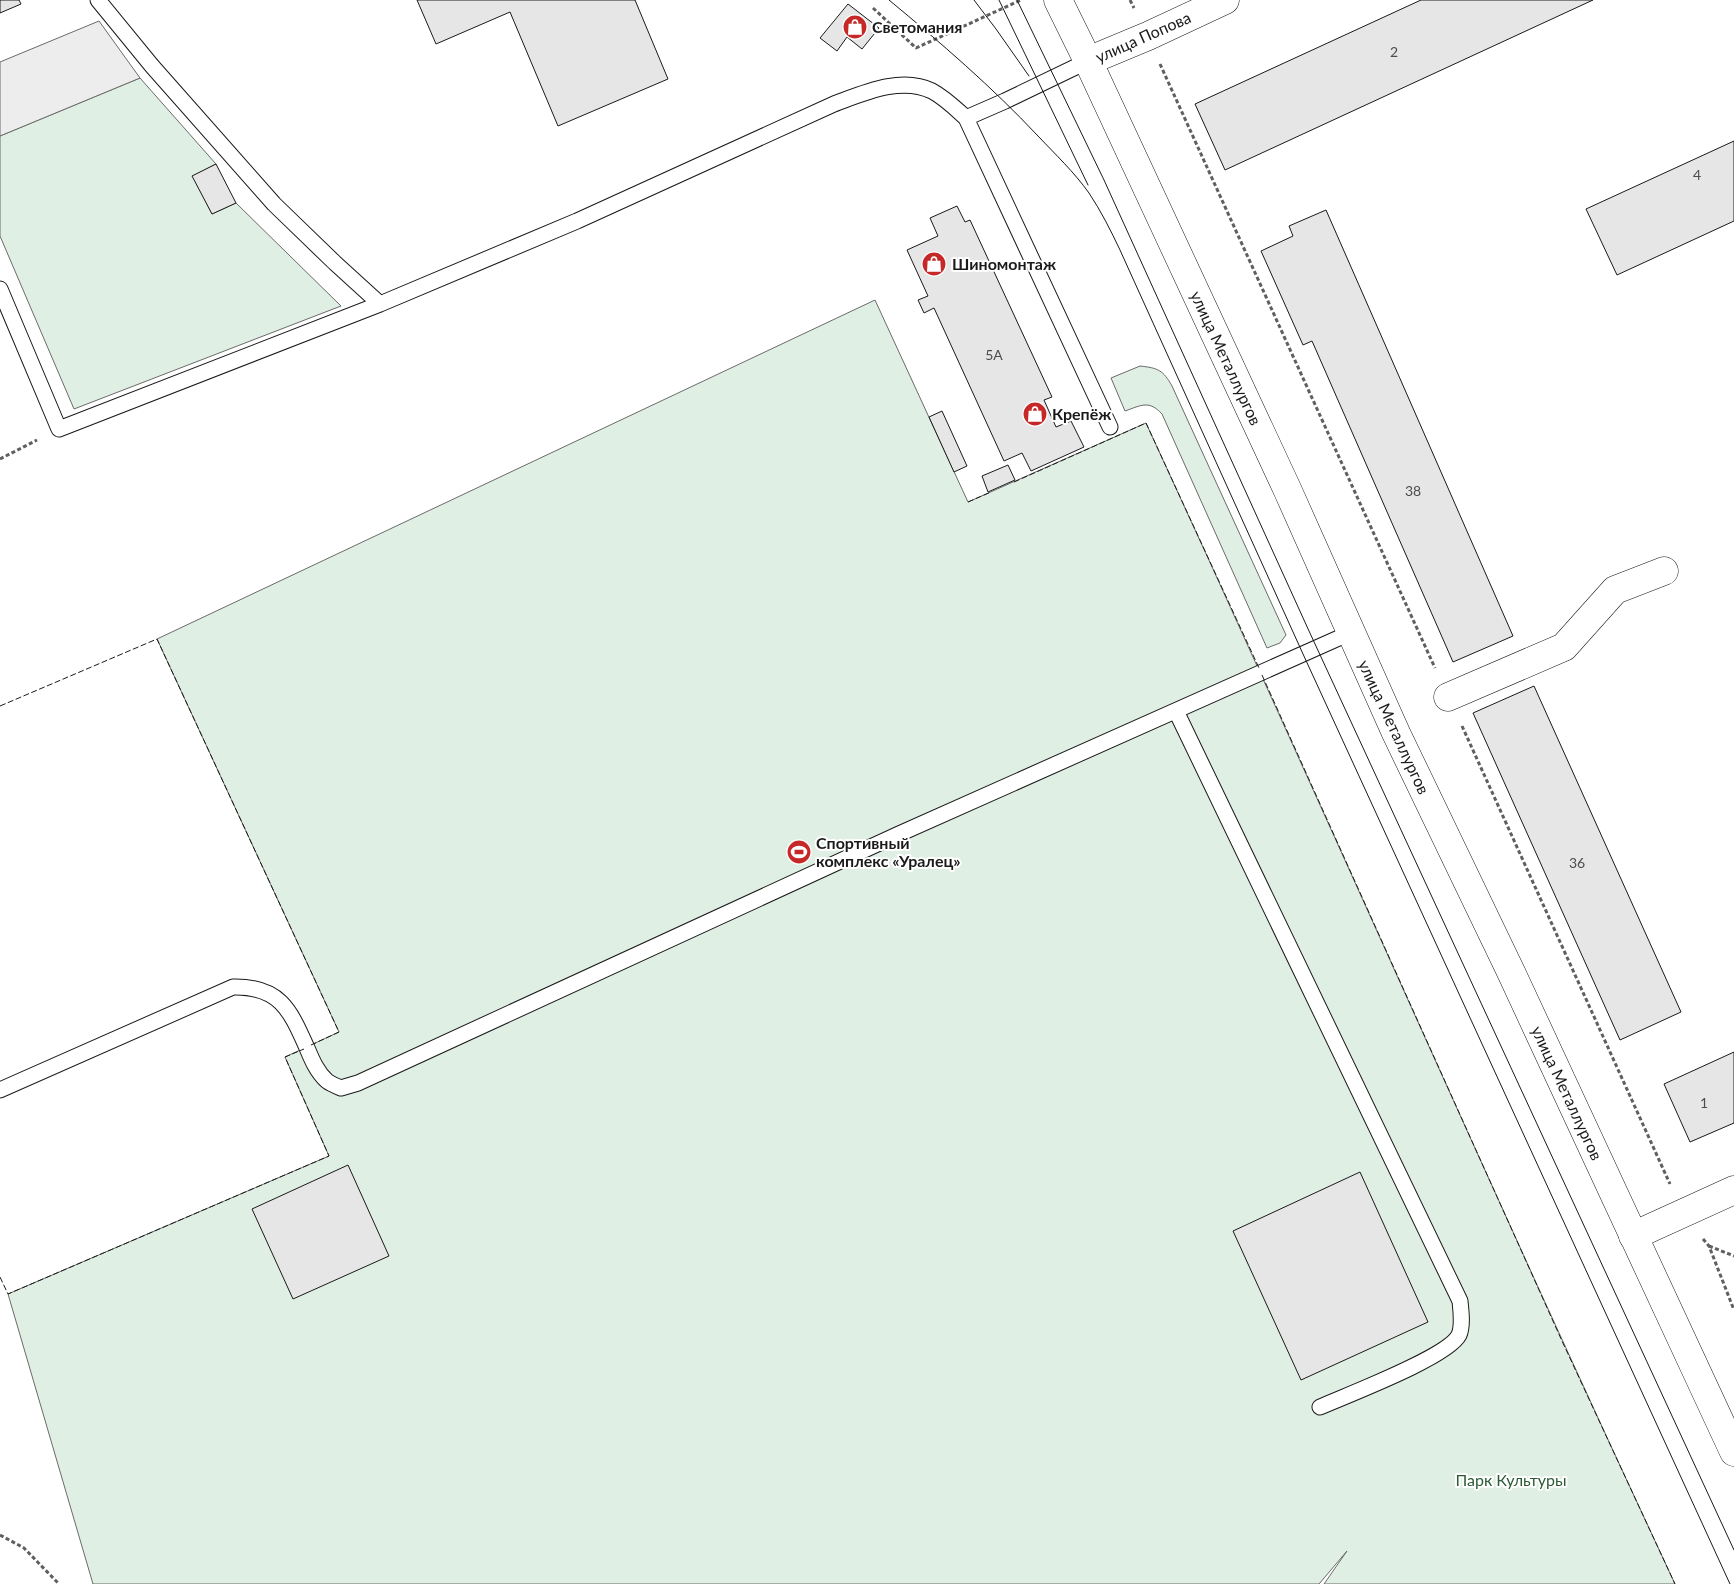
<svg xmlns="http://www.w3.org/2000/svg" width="1734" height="1584" viewBox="0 0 1734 1584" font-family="Lato,sans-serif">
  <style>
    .green { fill: #e0efe3; stroke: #6a6a6a }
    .parking { fill: #ededed; stroke: #6a6a6a }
    .building { fill: #e6e6e6; stroke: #1a1a1a }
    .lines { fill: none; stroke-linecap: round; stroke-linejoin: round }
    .lane-casing { stroke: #1a1a1a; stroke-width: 17 }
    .street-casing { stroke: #1a1a1a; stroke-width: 29 }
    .secondary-casing { stroke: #1a1a1a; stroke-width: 29 }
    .path { stroke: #5f5f5f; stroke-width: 3; stroke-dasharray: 4 2.5; stroke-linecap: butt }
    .lane { stroke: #fff; stroke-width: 15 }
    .street { stroke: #fff; stroke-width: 28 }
    .secondary { stroke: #fff; stroke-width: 28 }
    .tram { stroke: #1a1a1a; stroke-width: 1 }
    .fence { stroke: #1a1a1a; stroke-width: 1; stroke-dasharray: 6 2.5; stroke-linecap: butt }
    .labels { text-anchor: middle; stroke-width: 4; stroke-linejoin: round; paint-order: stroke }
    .number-label { font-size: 14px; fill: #4d4d4d }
    .poi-label { font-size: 16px; font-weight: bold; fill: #1a1a1a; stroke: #fff; text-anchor: start }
    .street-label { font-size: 16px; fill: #1a1a1a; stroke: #fff }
    .park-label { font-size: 16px; fill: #2b5a34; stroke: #fff }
  </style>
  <rect width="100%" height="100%" fill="#fff"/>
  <path class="green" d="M140 78 216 164 193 176 212 214 236 203 341 306 74 409 0 236V136Z
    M875 300 968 502 1146 423C1324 809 1495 1199 1675 1584H1324L1347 1551 1319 1584H93L8 1294 329 1156 285 1057 339 1032 157 639Z
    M1140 366C1158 368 1163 370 1172 386L1286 635 1280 643 1267 648 1162 414C1149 400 1142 405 1125 411L1111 378Z"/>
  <path class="parking" d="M99 21 140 78 0 136V62Z"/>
  <path class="building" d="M0 0H19L21 4 0 13Z
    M417 0H635L668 79 558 126 510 12 436 44Z
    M1421 0H1593L1225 170 1195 104Z
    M848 4 879 28 862 49 847 37 837 51 820 38Z
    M1734 141V221L1617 275 1586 209Z
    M216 164 236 203 212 214 192 176Z
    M957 206 965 222 970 220 1052 397 1044 400 1056 427 1071 421 1084 447 1031 471 1022 453 1004 461 934 308 924 313 918 300 928 296 907 250 938 236 930 218Z
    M1326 210 1513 636 1453 662 1312 341 1303 345 1261 251 1293 236 1289 226Z
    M942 411 967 466 954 472 929 417Z
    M1008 465 1015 480 988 492 982 476Z
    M1534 686 1681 1012 1620 1040 1473 713Z
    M1734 1052V1123L1690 1142 1664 1084Z
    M348 1165 389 1256 293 1299 252 1209Z
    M1360 1172 1428 1322 1301 1380 1233 1231Z"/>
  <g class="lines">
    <defs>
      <path id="lane" d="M98 0 152 66 274 204 335 263 380 304
        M1088 61 1005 101 966 118 1110 427
        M0 289 59 429 380 304 577 221 834 104C864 93 901 76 932 91 945 98 955 108 966 118
        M1176 711 1460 1301C1461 1311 1463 1326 1459 1335 1448 1357 1347 1395 1320 1407
        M0 1090 233 987C280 986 290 1010 307 1048 312 1060 317 1072 327 1081 331 1084 336 1086 341 1088L358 1083 899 834 1350 633"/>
      <path id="street" d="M1088 61 1148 36 1225 0
        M1448 697 1564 647 1615 590 1664 571
        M1633 1236 1734 1190"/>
      <path id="secondary" d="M1058 0 1088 61 1288 491 1396 733 1511 972 1734 1452"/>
    </defs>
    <use href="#lane" class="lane-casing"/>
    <use href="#street" class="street-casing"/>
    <use href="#secondary" class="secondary-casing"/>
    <path class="path" d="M1130 0 1134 8
      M873 8 916 48 1021 0
      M1160 64 1435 668
      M0 459 37 440
      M1462 726 1670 1184
      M1703 1239 1709 1246 1734 1310
      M1709 1246 1734 1256
      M0 1535 24 1548 59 1584"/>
    <use href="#lane" class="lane"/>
    <use href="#street" class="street"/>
    <use href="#secondary" class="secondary"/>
    <path class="tram" d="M889 0C941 43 992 87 1038 136 1056 155 1074 172 1089 193 1101 211 1111 231 1120 250L1303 654 1730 1584
      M974 0 996 29 1029 76
      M999 0 1088 185
      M1017 0 1104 180 1309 631 1734 1550"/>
    <path class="fence" d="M1014 482 1146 423 1259 668
      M968 502 991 492
      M1262 675 1562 1341 1675 1584
      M0 706 157 639 339 1032 311 1045
      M0 1277 8 1294 329 1156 285 1057 304 1049"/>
  </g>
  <defs>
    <symbol id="shop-disc" viewBox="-11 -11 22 22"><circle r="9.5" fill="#c62828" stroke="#fff"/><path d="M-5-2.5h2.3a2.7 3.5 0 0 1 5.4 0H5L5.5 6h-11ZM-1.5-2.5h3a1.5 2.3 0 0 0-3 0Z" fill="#fff"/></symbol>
    <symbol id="stadium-disc" viewBox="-11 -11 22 22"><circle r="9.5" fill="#c62828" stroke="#fff"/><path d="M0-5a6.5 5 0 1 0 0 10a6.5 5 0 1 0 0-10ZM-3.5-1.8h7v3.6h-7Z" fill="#fff"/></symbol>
  </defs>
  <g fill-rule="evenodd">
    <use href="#shop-disc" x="841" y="13" width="28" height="28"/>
    <use href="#shop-disc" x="920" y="250" width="28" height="28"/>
    <use href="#shop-disc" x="1021" y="400" width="28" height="28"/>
    <use href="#stadium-disc" x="785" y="838" width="28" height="28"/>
  </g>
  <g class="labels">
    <g class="number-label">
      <text x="1394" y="57">2</text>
      <text x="1697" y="180">4</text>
      <text x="994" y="360">5А</text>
      <text x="1413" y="496">38</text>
      <text x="1577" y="868">36</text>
      <text x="1704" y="1108">1</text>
    </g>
    <g class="poi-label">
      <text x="872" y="33">Светомания</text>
      <text x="952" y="270">Шиномонтаж</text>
      <text x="1052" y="420">Крепёж</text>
      <text x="816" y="849">Спортивный<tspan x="816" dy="18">комплекс «Уралец»</tspan></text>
    </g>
    <g class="street-label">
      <text transform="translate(1143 37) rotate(-24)" y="6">улица Попова</text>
      <text transform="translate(1226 358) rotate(65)" y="6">улица Металлургов</text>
      <text transform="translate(1394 727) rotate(65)" y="6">улица Металлургов</text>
      <text transform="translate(1567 1093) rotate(65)" y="6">улица Металлургов</text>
    </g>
    <g class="park-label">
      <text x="1511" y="1486">Парк Культуры</text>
    </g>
  </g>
</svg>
